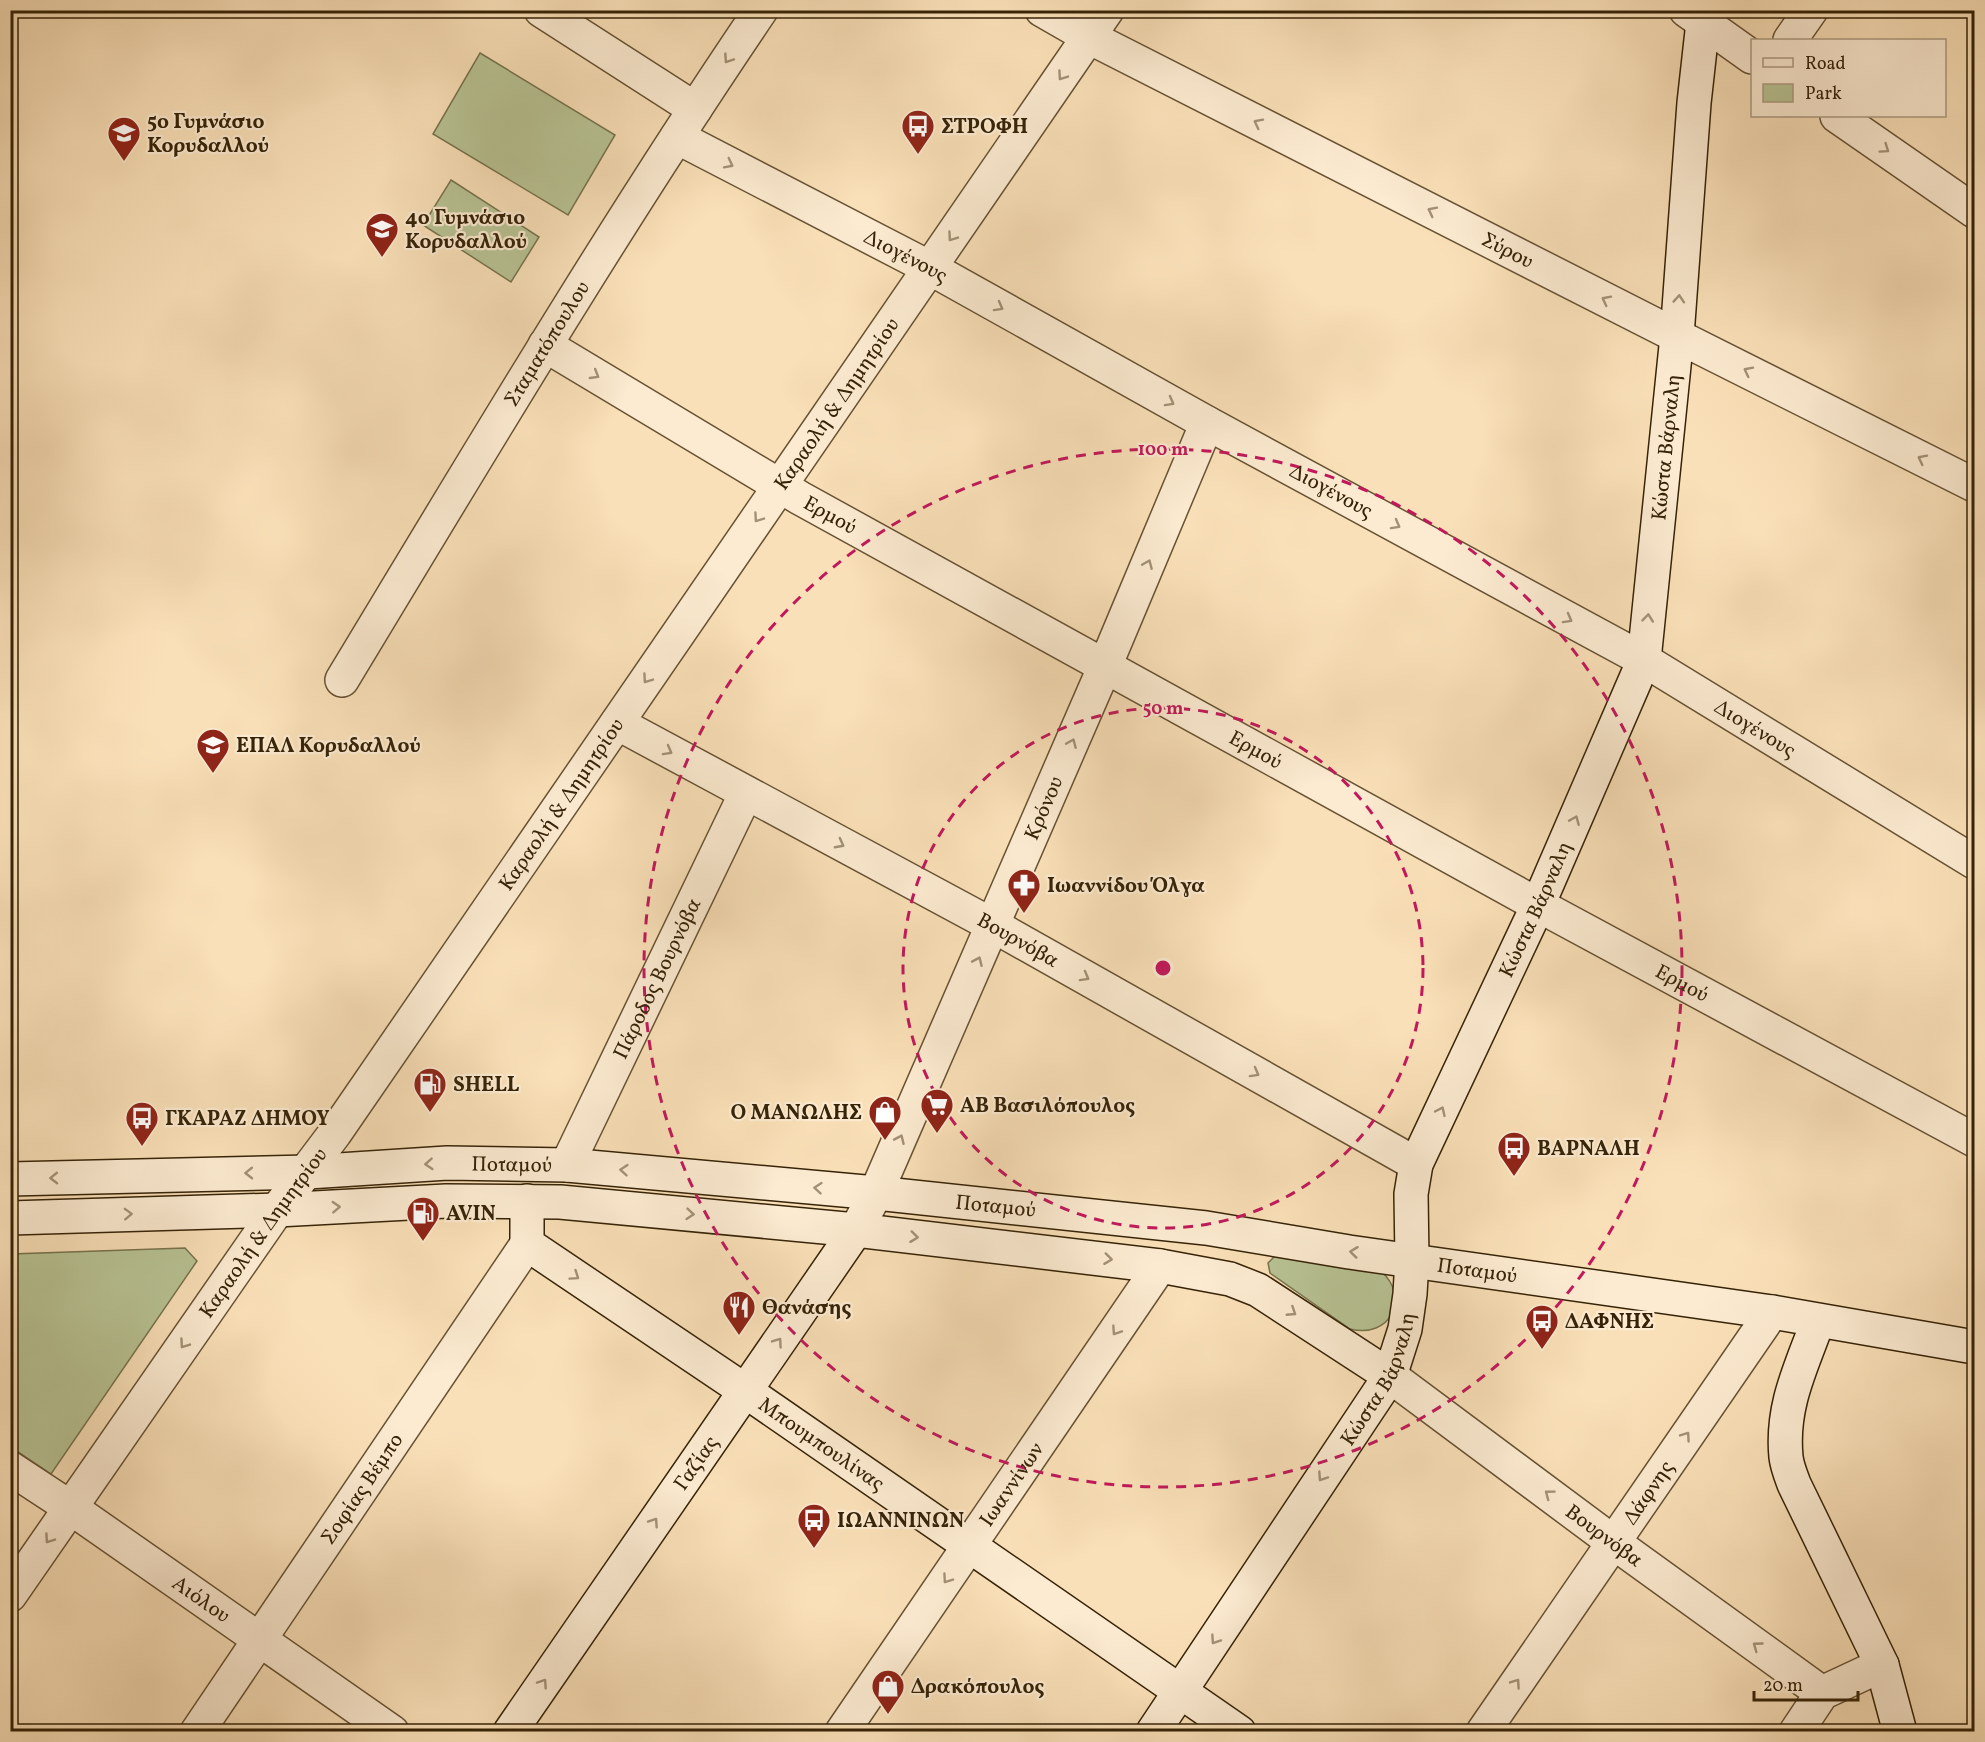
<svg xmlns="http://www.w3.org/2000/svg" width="1985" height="1742" viewBox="0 0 1985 1742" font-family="Vollkorn,serif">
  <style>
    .green { fill: #b8c394; stroke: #77734e; stroke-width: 1.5 }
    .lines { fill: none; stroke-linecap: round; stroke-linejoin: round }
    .street-casing { stroke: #675233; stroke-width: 36 }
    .secondary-casing { stroke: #362307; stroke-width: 36 }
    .street { stroke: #fcebd1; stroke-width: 33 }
    .secondary { stroke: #fcebd1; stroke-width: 33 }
    .oneway { stroke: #a39176 }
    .ring { fill: none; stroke: #c2185b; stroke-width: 3; stroke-dasharray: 10 8 }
    .labels { text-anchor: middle; stroke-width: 4.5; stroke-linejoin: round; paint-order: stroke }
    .poi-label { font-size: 21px; font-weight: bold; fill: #362307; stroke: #fcebd1; text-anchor: start }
    .street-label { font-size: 21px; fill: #362307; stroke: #fcebd1 }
    .centre { fill: #c2185b; stroke: #fcebd1; stroke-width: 3 }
    .ring-label { font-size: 18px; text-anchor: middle; font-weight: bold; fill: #c2185b; stroke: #fcebd1; stroke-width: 4.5; stroke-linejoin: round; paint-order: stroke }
  </style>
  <rect width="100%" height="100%" fill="#fae0b8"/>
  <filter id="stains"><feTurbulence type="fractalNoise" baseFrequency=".00333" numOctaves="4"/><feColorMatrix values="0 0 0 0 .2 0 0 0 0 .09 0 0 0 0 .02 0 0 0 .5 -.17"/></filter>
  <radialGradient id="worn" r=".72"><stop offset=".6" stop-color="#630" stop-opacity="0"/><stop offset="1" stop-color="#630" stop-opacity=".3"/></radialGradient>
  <path class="green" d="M480 53 615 135 568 215 433 134Z
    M451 180 539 237 511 282 423 225Z
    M185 1248 197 1261 51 1474 11 1447V1254Z
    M1275 1256 1381 1271C1411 1298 1390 1339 1350 1329L1270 1273 1268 1263Z"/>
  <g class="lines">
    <defs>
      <g id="street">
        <path d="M541 10 695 109"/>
        <path id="s1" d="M1042 10 1089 37 1677 336 1974 485"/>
        <path d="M1686 10 1752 57"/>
        <path d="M1790 40 1811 10"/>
        <path d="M1837 116 1974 211"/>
        <path id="s2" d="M677 137 930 268 1207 423 1644 660 1974 862"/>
        <path id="s3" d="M545 345 800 498 1538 905 1974 1140"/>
        <path id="s4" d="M342 680C478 455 613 228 761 10"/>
        <path id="s5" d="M617 723 994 926 1416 1164"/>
        <path id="s6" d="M567 1165 746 793"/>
        <path id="s7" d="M856 1230 876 1193 1105 666 1207 423"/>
        <path id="s8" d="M1390 1376 1613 1542 1822 1693"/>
        <path id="s9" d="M10 1468 71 1508 392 1732"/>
        <path id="s10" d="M10 1595 277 1210 335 1133 1107 10"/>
        <path id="s11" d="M197 1732 527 1244"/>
        <path id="s12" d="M842 1732 1160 1266"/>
        <path id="s13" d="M1483 1732 1772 1312"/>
        <path d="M1796 1732 1822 1693 1882 1665"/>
      </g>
      <g id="secondary">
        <path id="s14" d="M10 1179 308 1172 447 1163 567 1165 876 1193 1206 1228 1349 1252 1772 1312 1974 1347"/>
        <path id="s15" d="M527 1201V1244L744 1390 1239 1732"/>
        <path d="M10 1218 277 1210 446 1201 560 1202 856 1230 1160 1266 1230 1279 1258 1290 1390 1376"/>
        <path d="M1818 1321C1801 1368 1781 1406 1786 1457 1787 1466 1791 1476 1794 1484L1882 1665 1900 1732"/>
        <path id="s16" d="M510 1732 856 1230"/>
        <path id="s17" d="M1153 1732 1390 1376 1405 1329 1410 1294 1412 1260 1411 1194 1416 1164 1538 905 1644 660 1677 336 1694 103 1703 22"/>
      </g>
    </defs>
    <use href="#street" class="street-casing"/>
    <use href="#secondary" class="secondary-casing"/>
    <use href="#street" class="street"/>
    <use href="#secondary" class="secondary"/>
  </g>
  <defs><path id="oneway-chevron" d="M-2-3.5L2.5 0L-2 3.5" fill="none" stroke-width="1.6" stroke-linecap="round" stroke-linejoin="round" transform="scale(1.5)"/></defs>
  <g class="oneway">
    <use href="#oneway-chevron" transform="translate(728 59) rotate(124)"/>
    <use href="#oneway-chevron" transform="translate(1062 76) rotate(125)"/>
    <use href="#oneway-chevron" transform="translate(1258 123) rotate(-153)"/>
    <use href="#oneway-chevron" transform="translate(1885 149) rotate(35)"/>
    <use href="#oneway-chevron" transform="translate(729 164) rotate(27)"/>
    <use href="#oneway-chevron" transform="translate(1432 211) rotate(-153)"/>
    <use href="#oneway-chevron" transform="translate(952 237) rotate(125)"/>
    <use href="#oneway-chevron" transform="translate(1679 299) rotate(-86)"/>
    <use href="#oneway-chevron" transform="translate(1606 300) rotate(-153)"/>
    <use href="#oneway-chevron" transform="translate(999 307) rotate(29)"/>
    <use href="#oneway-chevron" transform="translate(1748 371) rotate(-153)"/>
    <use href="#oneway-chevron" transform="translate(595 375) rotate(31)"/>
    <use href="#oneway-chevron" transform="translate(1170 402) rotate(29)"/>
    <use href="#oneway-chevron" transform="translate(1922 459) rotate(-153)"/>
    <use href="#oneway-chevron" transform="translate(758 518) rotate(125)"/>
    <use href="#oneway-chevron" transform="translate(1396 525) rotate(29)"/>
    <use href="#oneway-chevron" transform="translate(1148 564) rotate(-67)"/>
    <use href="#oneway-chevron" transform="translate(1648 618) rotate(-84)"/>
    <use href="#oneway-chevron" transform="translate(1568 619) rotate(29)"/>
    <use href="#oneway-chevron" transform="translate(647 679) rotate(125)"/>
    <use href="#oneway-chevron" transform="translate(1072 743) rotate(-67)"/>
    <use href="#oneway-chevron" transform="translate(668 751) rotate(29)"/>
    <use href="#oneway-chevron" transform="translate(1575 820) rotate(-67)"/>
    <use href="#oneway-chevron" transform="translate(840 844) rotate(28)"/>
    <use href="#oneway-chevron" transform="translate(978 961) rotate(-66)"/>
    <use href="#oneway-chevron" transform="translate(1085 977) rotate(29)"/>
    <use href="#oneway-chevron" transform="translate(1255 1073) rotate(29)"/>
    <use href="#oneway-chevron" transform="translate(1441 1111) rotate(-65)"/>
    <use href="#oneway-chevron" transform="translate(900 1139) rotate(-66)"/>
    <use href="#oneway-chevron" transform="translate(429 1164) rotate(176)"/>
    <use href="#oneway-chevron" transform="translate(624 1170) rotate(-175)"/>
    <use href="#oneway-chevron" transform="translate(249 1173) rotate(179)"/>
    <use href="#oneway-chevron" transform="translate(54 1178) rotate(179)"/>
    <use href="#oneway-chevron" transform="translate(818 1188) rotate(-175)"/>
    <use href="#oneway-chevron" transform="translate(336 1207) rotate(-3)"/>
    <use href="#oneway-chevron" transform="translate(128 1214) rotate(-2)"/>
    <use href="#oneway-chevron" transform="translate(690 1214) rotate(5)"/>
    <use href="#oneway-chevron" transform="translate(914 1237) rotate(7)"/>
    <use href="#oneway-chevron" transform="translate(1354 1252) rotate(-173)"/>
    <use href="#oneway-chevron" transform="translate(1108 1259) rotate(7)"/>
    <use href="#oneway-chevron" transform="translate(575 1276) rotate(34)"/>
    <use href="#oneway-chevron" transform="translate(1292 1312) rotate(33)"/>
    <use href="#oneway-chevron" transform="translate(1116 1331) rotate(124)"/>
    <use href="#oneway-chevron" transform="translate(778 1342) rotate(-55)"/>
    <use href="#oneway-chevron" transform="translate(184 1344) rotate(125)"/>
    <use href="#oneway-chevron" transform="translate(1686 1436) rotate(-55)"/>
    <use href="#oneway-chevron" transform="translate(1322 1477) rotate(124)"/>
    <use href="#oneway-chevron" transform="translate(1549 1494) rotate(-143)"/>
    <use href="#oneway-chevron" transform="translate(654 1522) rotate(-56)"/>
    <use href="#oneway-chevron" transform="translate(49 1539) rotate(125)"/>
    <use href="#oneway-chevron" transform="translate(947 1579) rotate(125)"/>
    <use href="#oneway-chevron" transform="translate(1215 1640) rotate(124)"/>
    <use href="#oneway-chevron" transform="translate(1757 1646) rotate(-144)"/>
    <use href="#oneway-chevron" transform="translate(543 1683) rotate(-56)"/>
    <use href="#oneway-chevron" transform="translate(1516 1683) rotate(-55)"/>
  </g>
  <g class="ring">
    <circle cx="1163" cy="968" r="260"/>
    <circle cx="1163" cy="968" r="519"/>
  </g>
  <defs>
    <symbol id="bus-pin" viewBox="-11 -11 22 30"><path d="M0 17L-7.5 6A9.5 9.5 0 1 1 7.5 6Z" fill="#8f2418" stroke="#fcebd1"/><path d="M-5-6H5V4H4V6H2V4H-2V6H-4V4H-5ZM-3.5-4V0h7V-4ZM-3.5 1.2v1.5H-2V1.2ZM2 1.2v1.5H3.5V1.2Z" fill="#fff"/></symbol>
    <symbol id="school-pin" viewBox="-11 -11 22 30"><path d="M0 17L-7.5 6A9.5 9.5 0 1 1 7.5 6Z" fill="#8f2418" stroke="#fcebd1"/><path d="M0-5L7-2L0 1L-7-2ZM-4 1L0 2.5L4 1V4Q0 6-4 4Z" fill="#fff"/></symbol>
    <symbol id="pharmacy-pin" viewBox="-11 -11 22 30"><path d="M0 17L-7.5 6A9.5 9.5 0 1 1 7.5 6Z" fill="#8f2418" stroke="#fcebd1"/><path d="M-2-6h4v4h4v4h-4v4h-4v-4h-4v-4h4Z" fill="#fff"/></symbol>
    <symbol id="fuel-pin" viewBox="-11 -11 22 30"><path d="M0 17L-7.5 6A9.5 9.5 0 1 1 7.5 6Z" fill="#8f2418" stroke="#fcebd1"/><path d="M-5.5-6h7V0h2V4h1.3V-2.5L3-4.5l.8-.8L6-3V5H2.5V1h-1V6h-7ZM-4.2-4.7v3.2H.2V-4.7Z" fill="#fff"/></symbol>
    <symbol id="supermarket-pin" viewBox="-11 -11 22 30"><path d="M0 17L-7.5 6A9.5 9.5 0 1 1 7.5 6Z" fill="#8f2418" stroke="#fcebd1"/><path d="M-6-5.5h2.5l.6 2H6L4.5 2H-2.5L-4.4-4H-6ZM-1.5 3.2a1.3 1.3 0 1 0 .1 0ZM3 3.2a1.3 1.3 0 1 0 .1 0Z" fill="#fff"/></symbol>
    <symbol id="shop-pin" viewBox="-11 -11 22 30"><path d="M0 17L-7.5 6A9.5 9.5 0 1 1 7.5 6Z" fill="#8f2418" stroke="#fcebd1"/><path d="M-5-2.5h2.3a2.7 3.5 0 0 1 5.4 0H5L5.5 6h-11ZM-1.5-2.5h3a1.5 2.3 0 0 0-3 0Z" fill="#fff"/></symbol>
    <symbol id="restaurant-pin" viewBox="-11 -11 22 30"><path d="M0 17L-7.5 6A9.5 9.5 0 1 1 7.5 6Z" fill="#8f2418" stroke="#fcebd1"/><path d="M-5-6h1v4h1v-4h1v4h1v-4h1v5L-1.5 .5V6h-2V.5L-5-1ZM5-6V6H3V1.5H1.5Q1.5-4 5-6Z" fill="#fff"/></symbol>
  </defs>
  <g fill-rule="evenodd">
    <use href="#bus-pin" x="899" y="107" width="38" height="52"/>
    <use href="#school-pin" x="105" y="114" width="38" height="52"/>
    <use href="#school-pin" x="363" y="210" width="38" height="52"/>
    <use href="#school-pin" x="194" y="726" width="38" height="52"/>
    <use href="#pharmacy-pin" x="1005" y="866" width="38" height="52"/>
    <use href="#fuel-pin" x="411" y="1065" width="38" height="52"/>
    <use href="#supermarket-pin" x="918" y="1086" width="38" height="52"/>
    <use href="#shop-pin" x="866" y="1093" width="38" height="52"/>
    <use href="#bus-pin" x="123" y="1099" width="38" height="52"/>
    <use href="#bus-pin" x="1495" y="1129" width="38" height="52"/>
    <use href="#fuel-pin" x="404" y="1194" width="38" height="52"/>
    <use href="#restaurant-pin" x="720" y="1288" width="38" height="52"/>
    <use href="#bus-pin" x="1523" y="1302" width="38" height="52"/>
    <use href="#bus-pin" x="795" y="1501" width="38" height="52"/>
    <use href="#shop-pin" x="869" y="1667" width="38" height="52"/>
  </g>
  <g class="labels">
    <g class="poi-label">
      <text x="147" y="128">5ο Γυμνάσιο<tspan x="147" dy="24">Κορυδαλλού</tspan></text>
      <text x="941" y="133">ΣΤΡΟΦΗ</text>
      <text x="405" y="224">4ο Γυμνάσιο<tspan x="405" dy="24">Κορυδαλλού</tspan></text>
      <text x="236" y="752">ΕΠΑΛ Κορυδαλλού</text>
      <text x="1047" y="892">Ιωαννίδου Όλγα</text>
      <text x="453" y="1091">SHELL</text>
      <text x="960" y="1112">ΑΒ Βασιλόπουλος</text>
      <text x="862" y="1119" text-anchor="end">O ΜΑΝΩΛΗΣ</text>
      <text x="165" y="1125">ΓΚΑΡΑΖ ΔΗΜΟΥ</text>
      <text x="1537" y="1155">ΒΑΡΝΑΛΗ</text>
      <text x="446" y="1220">AVIN</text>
      <text x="762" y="1314">Θανάσης</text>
      <text x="1565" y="1328">ΔΑΦΝΗΣ</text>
      <text x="837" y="1527">ΙΩΑΝΝΙΝΩΝ</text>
      <text x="911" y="1693">Δρακόπουλος</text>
    </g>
    <g class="street-label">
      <text dy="7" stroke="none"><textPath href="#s1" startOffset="524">Σύρου</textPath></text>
      <text dy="7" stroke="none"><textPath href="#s2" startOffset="258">Διογένους</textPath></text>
      <text dy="7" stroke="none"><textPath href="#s4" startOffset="394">Σταματόπουλου</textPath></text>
      <text dy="7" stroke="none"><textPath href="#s10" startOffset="1450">Καραολή &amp; Δημητρίου</textPath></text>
      <text dy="7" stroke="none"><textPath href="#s17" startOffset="1410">Κώστα Βάρναλη</textPath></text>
      <text dy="7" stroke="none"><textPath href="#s2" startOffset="744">Διογένους</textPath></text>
      <text dy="7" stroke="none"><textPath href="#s3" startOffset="332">Ερμού</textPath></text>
      <text dy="7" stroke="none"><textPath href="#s2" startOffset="1230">Διογένους</textPath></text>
      <text dy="7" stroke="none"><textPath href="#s3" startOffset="818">Ερμού</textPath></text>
      <text dy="7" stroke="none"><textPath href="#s10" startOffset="964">Καραολή &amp; Δημητρίου</textPath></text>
      <text dy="7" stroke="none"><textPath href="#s7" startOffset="462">Κρόνου</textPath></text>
      <text dy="7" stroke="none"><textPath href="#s17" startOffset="924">Κώστα Βάρναλη</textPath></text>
      <text dy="7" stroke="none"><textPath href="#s5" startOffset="456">Βουρνόβα</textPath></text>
      <text dy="7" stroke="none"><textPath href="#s6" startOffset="207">Πάροδος Βουρνόβα</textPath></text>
      <text dy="7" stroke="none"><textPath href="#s3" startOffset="1304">Ερμού</textPath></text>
      <text dy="7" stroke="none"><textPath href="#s14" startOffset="502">Ποταμού</textPath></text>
      <text dy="7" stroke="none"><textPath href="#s14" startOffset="988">Ποταμού</textPath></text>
      <text dy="7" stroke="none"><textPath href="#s10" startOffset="442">Καραολή &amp; Δημητρίου</textPath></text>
      <text dy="7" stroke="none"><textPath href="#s14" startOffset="1474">Ποταμού</textPath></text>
      <text dy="7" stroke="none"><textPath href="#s17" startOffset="420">Κώστα Βάρναλη</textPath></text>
      <text dy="7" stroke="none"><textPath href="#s15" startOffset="399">Μπουμπουλίνας</textPath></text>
      <text dy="7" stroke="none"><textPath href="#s16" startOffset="327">Γαζίας</textPath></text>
      <text dy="7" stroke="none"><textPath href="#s12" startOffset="300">Ιωαννίνων</textPath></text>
      <text dy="7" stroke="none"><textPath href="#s11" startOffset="294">Σοφίας Βέμπο</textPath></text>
      <text dy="7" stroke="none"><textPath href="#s13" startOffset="291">Δάφνης</textPath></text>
      <text dy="7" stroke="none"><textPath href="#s8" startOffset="267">Βουρνόβα</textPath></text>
      <text dy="7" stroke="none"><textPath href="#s9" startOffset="232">Αιόλου</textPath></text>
    </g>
  </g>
  <circle cx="1163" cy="968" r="9" class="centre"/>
  <g class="ring-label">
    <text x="1163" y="455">100 m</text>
    <text x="1163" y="714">50 m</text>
  </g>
  <rect width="1985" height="1742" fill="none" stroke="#fae0b8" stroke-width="36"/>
  <rect x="12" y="12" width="1961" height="1718" fill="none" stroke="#362307" stroke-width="3"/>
  <rect x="18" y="18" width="1949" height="1706" fill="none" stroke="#362307" stroke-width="1.5"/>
  <rect x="1751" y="39" width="195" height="78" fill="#fcebd1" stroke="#ad9b80" stroke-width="1.5"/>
  <rect x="1763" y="58" width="30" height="9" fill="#fcebd1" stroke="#ad9b80" stroke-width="1.5"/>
  <text x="1805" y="69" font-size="18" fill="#362307">Road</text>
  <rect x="1763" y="84" width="30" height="18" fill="#b8c394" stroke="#ad9b80" stroke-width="1.5"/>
  <text x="1805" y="99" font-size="18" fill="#362307">Park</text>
  <path d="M1754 1691v9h104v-9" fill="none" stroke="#362307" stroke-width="3"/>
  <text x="1763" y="1691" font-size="18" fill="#362307" stroke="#fcebd1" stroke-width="4.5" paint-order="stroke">20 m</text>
  <rect width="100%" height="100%" filter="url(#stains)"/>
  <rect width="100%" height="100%" fill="url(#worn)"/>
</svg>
